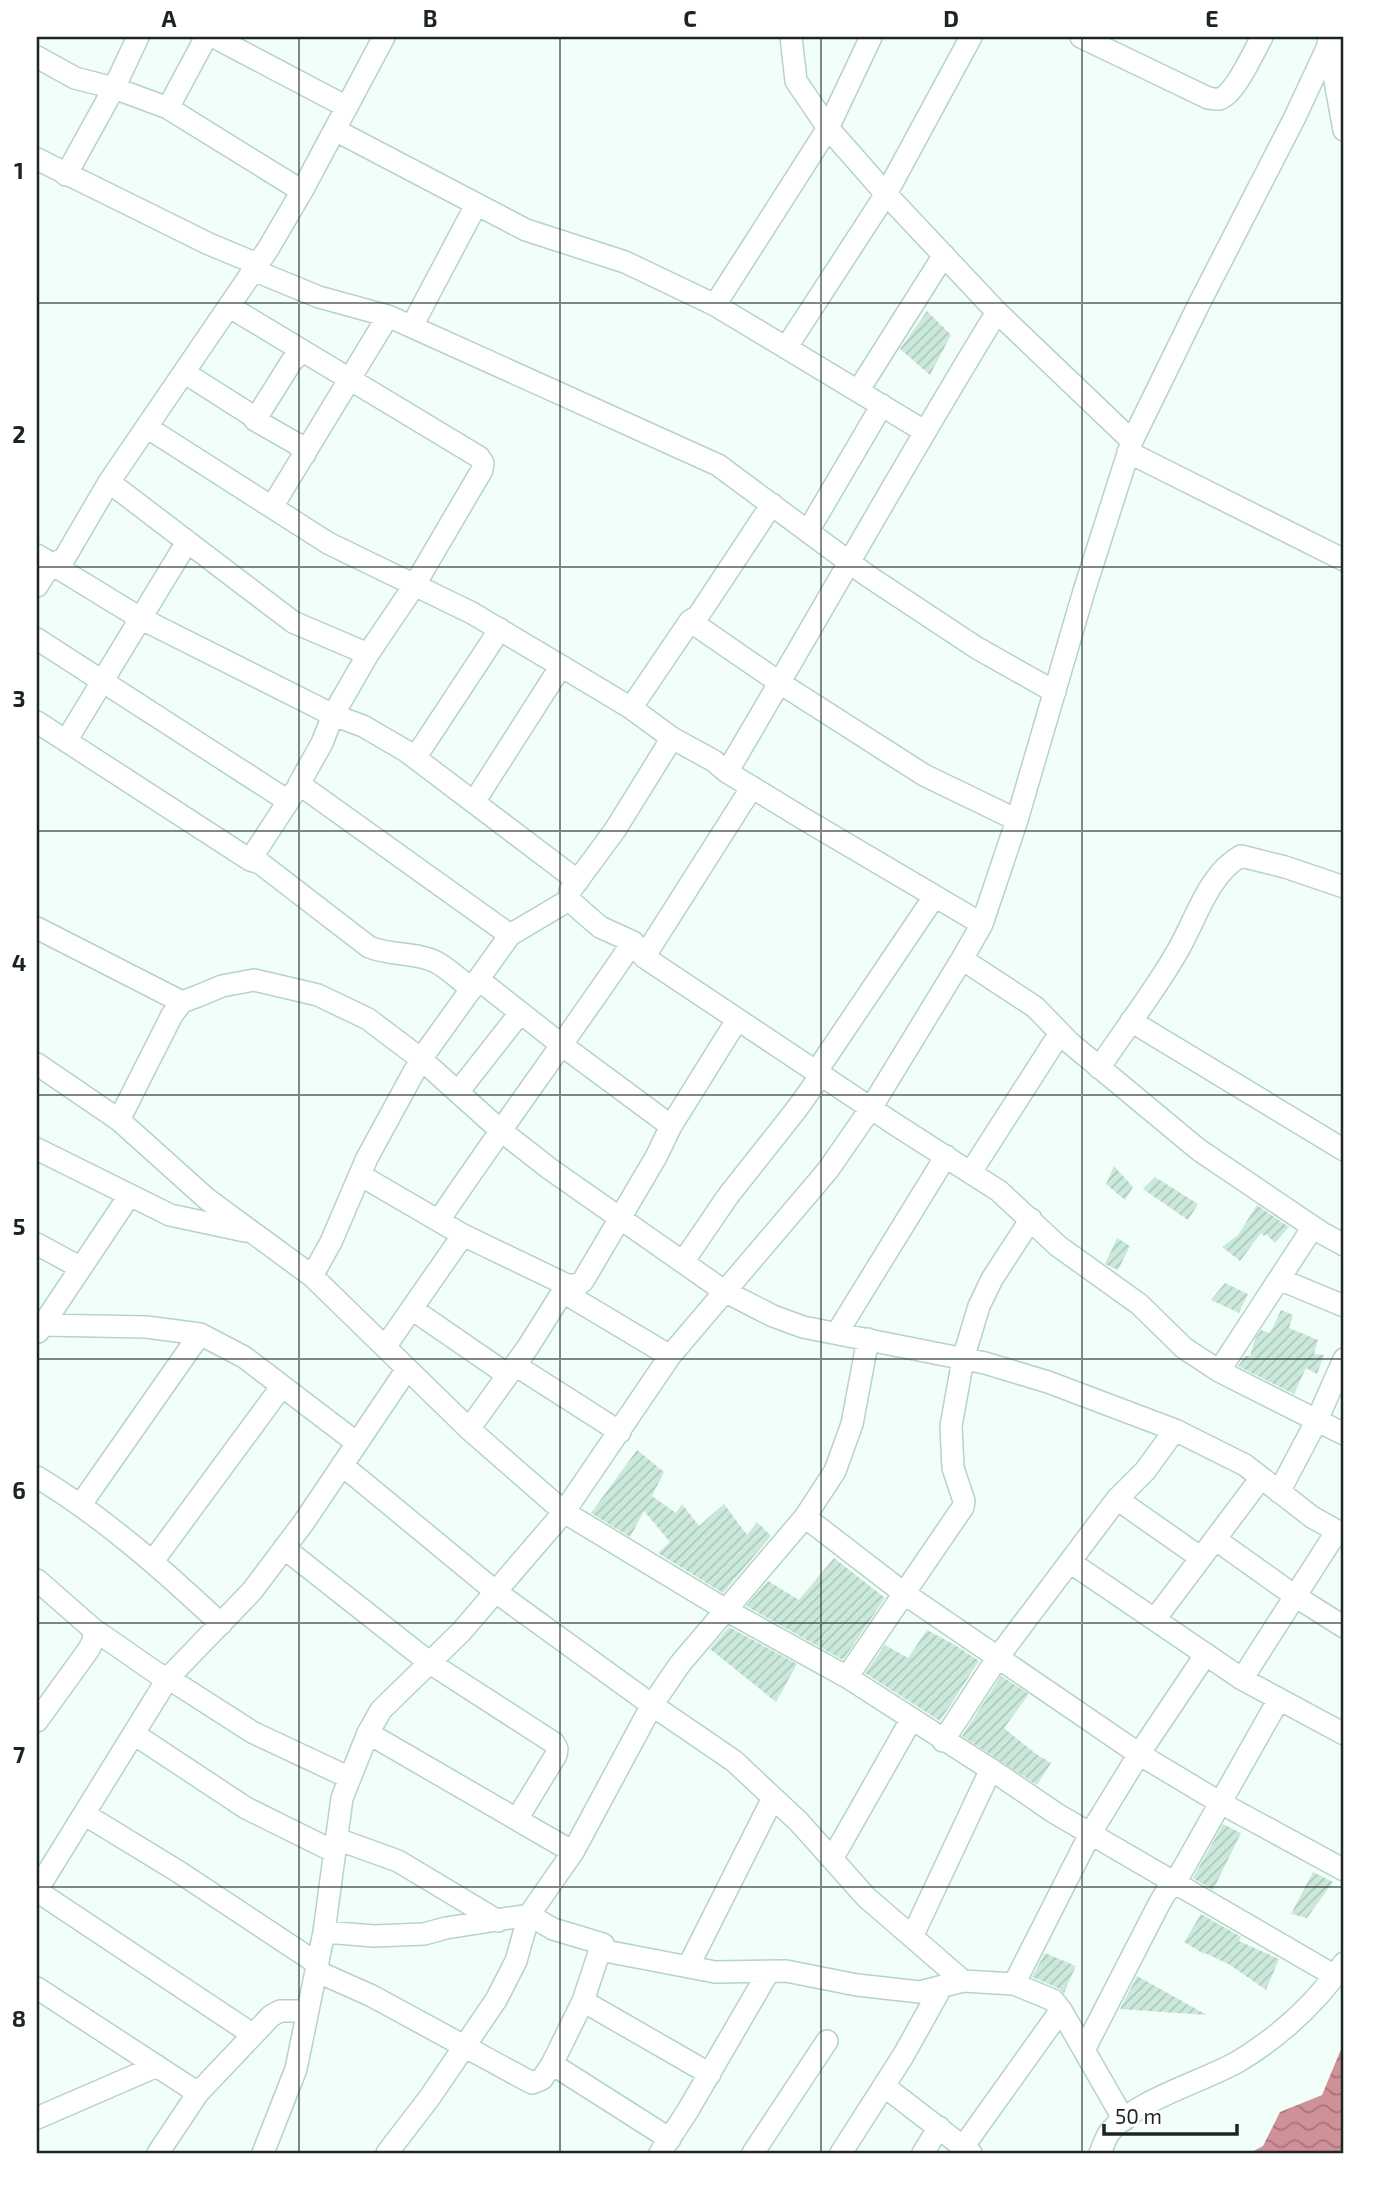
<svg xmlns="http://www.w3.org/2000/svg" width="1381" height="2190" viewBox="0 0 1381 2190" font-family="'Exo 2',sans-serif">
  <style>
    .water { fill: url(#water-waves) }
    .building { fill: url(#building-hatch) }
    .lines { fill: none; stroke-linecap: round; stroke-linejoin: round }
    .minor-casing { stroke: #b5d3c6; stroke-width: 24 }
    .minor { stroke: #fff; stroke-width: 21 }
    .grid { fill: none; stroke: #1b2621; stroke-width: 2; stroke-opacity: 0.55 }
    .neatline { fill: none; stroke: #1b2621; stroke-width: 2.5 }
    .grid-label { font-size: 23px; text-anchor: middle; font-weight: bold; fill: #1b2621 }
  </style>
  <defs>
    <pattern id="water-waves" width="16" height="10" patternUnits="userSpaceOnUse" patternTransform="scale(1.75)"><rect width="16" height="10" fill="#cf9098"/><path d="M0 5q4-4 8 0t8 0" fill="none" stroke="#a7757c"/></pattern>
    <pattern id="building-hatch" width="6" height="6" patternUnits="userSpaceOnUse" patternTransform="scale(1.75)"><rect width="6" height="6" fill="#cae9db"/><path d="M-1 1l2-2M0 6l6-6M5 7l2-2" fill="none" stroke="#adc8bc"/></pattern>
  </defs>
  <rect width="100%" height="100%" fill="#f2fef9"/>
  <path class="water" d="M1344 2046V2153H1250L1263 2146 1280 2112 1322 2095 1342 2047Z"/>
  <path class="building" d="M927 311 951 335 930 375 900 349Z
    M1114 1166 1133 1187 1125 1200 1106 1184Z
    M1155 1177 1198 1204 1188 1220 1143 1189Z
    M1257 1205 1289 1227 1275 1243 1266 1234 1264 1236 1261 1233 1240 1261 1222 1247 1238 1235Z
    M1117 1238 1130 1246 1118 1270 1105 1264Z
    M1225 1283 1248 1294 1239 1313 1211 1300Z
    M1281 1310 1293 1315 1289 1328 1318 1340 1314 1354 1324 1355 1317 1374 1306 1368 1294 1394 1238 1366 1245 1356H1250L1255 1339 1261 1330 1270 1333Z
    M637 1450 664 1472 652 1496 676 1513 682 1504 699 1526 724 1504 747 1535 757 1522 771 1536 723 1593 658 1553 670 1542 644 1511 630 1537 591 1513Z
    M834 1558 885 1598 843 1660 746 1606 768 1581 799 1600Z
    M729 1627 797 1664 776 1702 710 1649Z
    M927 1630 955 1645 979 1661 940 1721 865 1673 885 1645 908 1658Z
    M1001 1676 1029 1694 1004 1728 1036 1754 1051 1763 1037 1785 962 1736Z
    M1223 1824 1241 1833 1213 1890 1193 1878Z
    M1313 1872 1333 1882 1307 1918 1291 1914Z
    M1201 1914 1241 1937 1239 1941 1279 1959 1266 1990 1230 1965 1205 1953 1204 1954 1184 1942Z
    M1045 1953 1076 1966 1064 1993 1058 1988 1032 1977Z
    M1137 1976 1207 2015 1120 2009Z"/>
  <g class="lines">
    <defs>
      <path id="minor" d="M214 37 347 107
        M791 37 796 81 828 128 886 194 997 312 1132 441
        M1081 37 1208 98C1210 98 1217 100 1219 99 1235 95 1254 51 1262 37
        M1328 43 1344 130
        M37 57 75 78 114 88 168 108 302 191
        M168 108 206 37
        M335 130 526 230 625 262 715 305 924 431
        M37 159 209 244 250 261H258
        M66 175 114 88 138 37
        M253 270 319 297 388 316 718 465 868 576 977 648 1055 692
        M715 305 828 128 871 37
        M230 307 479 457 483 463 482 470 414 586 368 654 333 715 322 743 299 784 510 935
        M412 326 476 205
        M786 348 886 194 971 37
        M185 373 251 415 255 420 297 444 305 454
        M858 391 944 255
        M255 420 292 361 303 351
        M148 428 328 543 472 613 561 666 631 708 672 738 714 761 727 772 804 819 982 924
        M1128 452 1344 560
        M109 482 293 622 368 654
        M272 507 388 316
        M808 531 882 405
        M37 555 140 618 333 715 363 726 406 751 578 881
        M37 586 51 564 64 559 109 482 268 249 302 191 384 37
        M690 621 780 683 924 775 1017 820
        M37 639 288 801
        M631 708 690 621 698 616 772 504
        M37 722 250 860 260 863 369 947C391 956 416 952 436 962 449 969 461 981 472 989
        M66 741 187 542
        M415 758 500 629
        M727 772C818 619 904 463 997 312
        M474 802 561 666
        M250 860 295 791
        M569 900 600 927 633 942 644 957 893 1123 999 1191 1058 1246 1139 1304 1184 1348 1219 1371 1344 1434
        M37 928 182 1002
        M644 957 752 787
        M962 959 1035 1007 1070 1043 1199 1150 1322 1233 1344 1245
        M479 980 563 1046 671 1126
        M1131 1021 1344 1150
        M37 1064 119 1120 207 1199 312 1276 469 1429 564 1512 726 1610 847 1677 1001 1776 1055 1813 1335 1976
        M1099 1068C1125 1029 1154 992 1177 952 1196 920 1208 874 1241 856L1285 867 1344 887
        M816 1072 934 897
        M458 1092 520 1013
        M119 1120 172 1015 182 1002 198 996 222 986 254 980 318 995 368 1019 421 1059 500 1130 550 1169 724 1291 773 1316 803 1327 985 1363 1048 1382 1175 1430 1245 1465 1312 1517 1344 1535
        M37 1149 170 1215 245 1231
        M971 1172 1060 1033
        M360 1175 463 1235 567 1285H578L583 1281 656 1157 671 1126 737 1020
        M439 1220C502 1127 569 1036 633 942
        M37 1244 81 1268
        M683 1262 728 1196 796 1110 821 1075
        M312 1276 331 1242 367 1158 421 1059 510 935 569 900 570 891 615 830 672 738
        M1279 1279 1344 1306
        M563 1292 670 1356
        M412 1309 508 1375
        M43 1325 146 1327 200 1334 244 1357 357 1443
        M38 1332 129 1196
        M837 1333 946 1156
        M385 1347 463 1235
        M515 1365 620 1432
        M1219 1371 1313 1227
        M469 1429 528 1347 567 1285
        M342 1465 496 1592 652 1705 734 1761 799 1822 866 1897 963 1981
        M37 1477C105 1518 163 1570 221 1624
        M1279 1492 1317 1420 1344 1359
        M1117 1499 1201 1558
        M81 1504 200 1334
        M805 1517 905 1594 1139 1754 1219 1802 1344 1870
        M1215 1539 1295 1596 1344 1627
        M284 1548 430 1663 554 1743 557 1749 556 1755 517 1819
        M153 1561 282 1386
        M1070 1562 1242 1679 1344 1734
        M37 1580 93 1629 158 1674 168 1678 252 1591 304 1522 407 1369
        M1155 1619 1261 1478
        M847 1677 963 1507 964 1501 953 1468 951 1426 963 1359 979 1306 992 1279 1031 1219
        M1242 1679 1337 1531
        M37 1721 89 1649 94 1639 93 1629
        M368 1733 573 1852
        M134 1734 246 1808 335 1852
        M943 1741 998 1657 1117 1499 1145 1471 1175 1430
        M84 1814 179 1872 318 1964
        M337 1839 398 1861 498 1921
        M832 1859 911 1720
        M37 1890 168 1678 252 1732 350 1778
        M37 1891 252 2034
        M324 1932 374 1936 424 1934 446 1928 529 1915 553 1929 603 1944 600 1950 715 1972 786 1971 857 1985 920 1992 963 1981 1014 1984 1053 2000 1061 2010 1124 2120
        M912 1937 991 1769
        M688 1967 773 1798
        M316 1971 372 1996 532 2083 542 2079 552 2064 583 2001 600 1950
        M1014 1984 1090 1834 1139 1754 1206 1654
        M37 1988 198 2093
        M583 2001 710 2074
        M1084 2050 1159 1904 1166 1892 1175 1883 1279 1699
        M552 2064 670 2139
        M884 2086 971 2153
        M37 2118 157 2066
        M963 2147 1061 2010
        M158 2153 198 2093 271 2016 280 2011H308
        M263 2153 296 2069 324 1932 342 1798 368 1733 381 1710 461 1632 564 1512 670 1356 828 1170 871 1108 962 959 982 924 1017 820 1084 591 1132 441 1199 304 1294 119 1329 44 1344 52
        M387 2153 430 2097 496 2000 516 1961 529 1915 573 1852 652 1705 680 1664 805 1517 835 1471 852 1424 868 1339
        M660 2153 687 2112 769 1971
        M753 2153 827 2041
        M841 2153 903 2056 941 1988
        M923 2153 939 2127
        M1100 2153C1103 2147 1105 2139 1109 2133 1134 2100 1203 2082 1239 2061 1280 2036 1317 2002 1344 1963"/>
    </defs>
    <use href="#minor" class="minor-casing"/>
    <use href="#minor" class="minor"/>
  </g>
  <path class="grid" d="M299 37V2153M560 37V2153M821 37V2153M1082 37V2153M37 303H1344M37 567H1344M37 831H1344M37 1095H1344M37 1359H1344M37 1623H1344M37 1887H1344"/>
  <rect width="1381" height="2190" fill="none" stroke="#ffffff" stroke-width="77"/>
  <path d="M1104 2124v10h133v-10" fill="none" stroke="#1b2621" stroke-width="3.5"/>
  <text x="1115" y="2124" font-size="21" fill="#1b2621" stroke="#ffffff" stroke-width="5" paint-order="stroke">50 m</text>
  <rect x="38" y="38" width="1304" height="2114" class="neatline"/>
  <g class="grid-label">
    <text x="169" y="27">A</text>
    <text x="430" y="27">B</text>
    <text x="690" y="27">C</text>
    <text x="951" y="27">D</text>
    <text x="1212" y="27">E</text>
    <text x="19" y="179">1</text>
    <text x="19" y="443">2</text>
    <text x="19" y="707">3</text>
    <text x="19" y="971">4</text>
    <text x="19" y="1235">5</text>
    <text x="19" y="1499">6</text>
    <text x="19" y="1763">7</text>
    <text x="19" y="2027">8</text>
  </g>
</svg>
